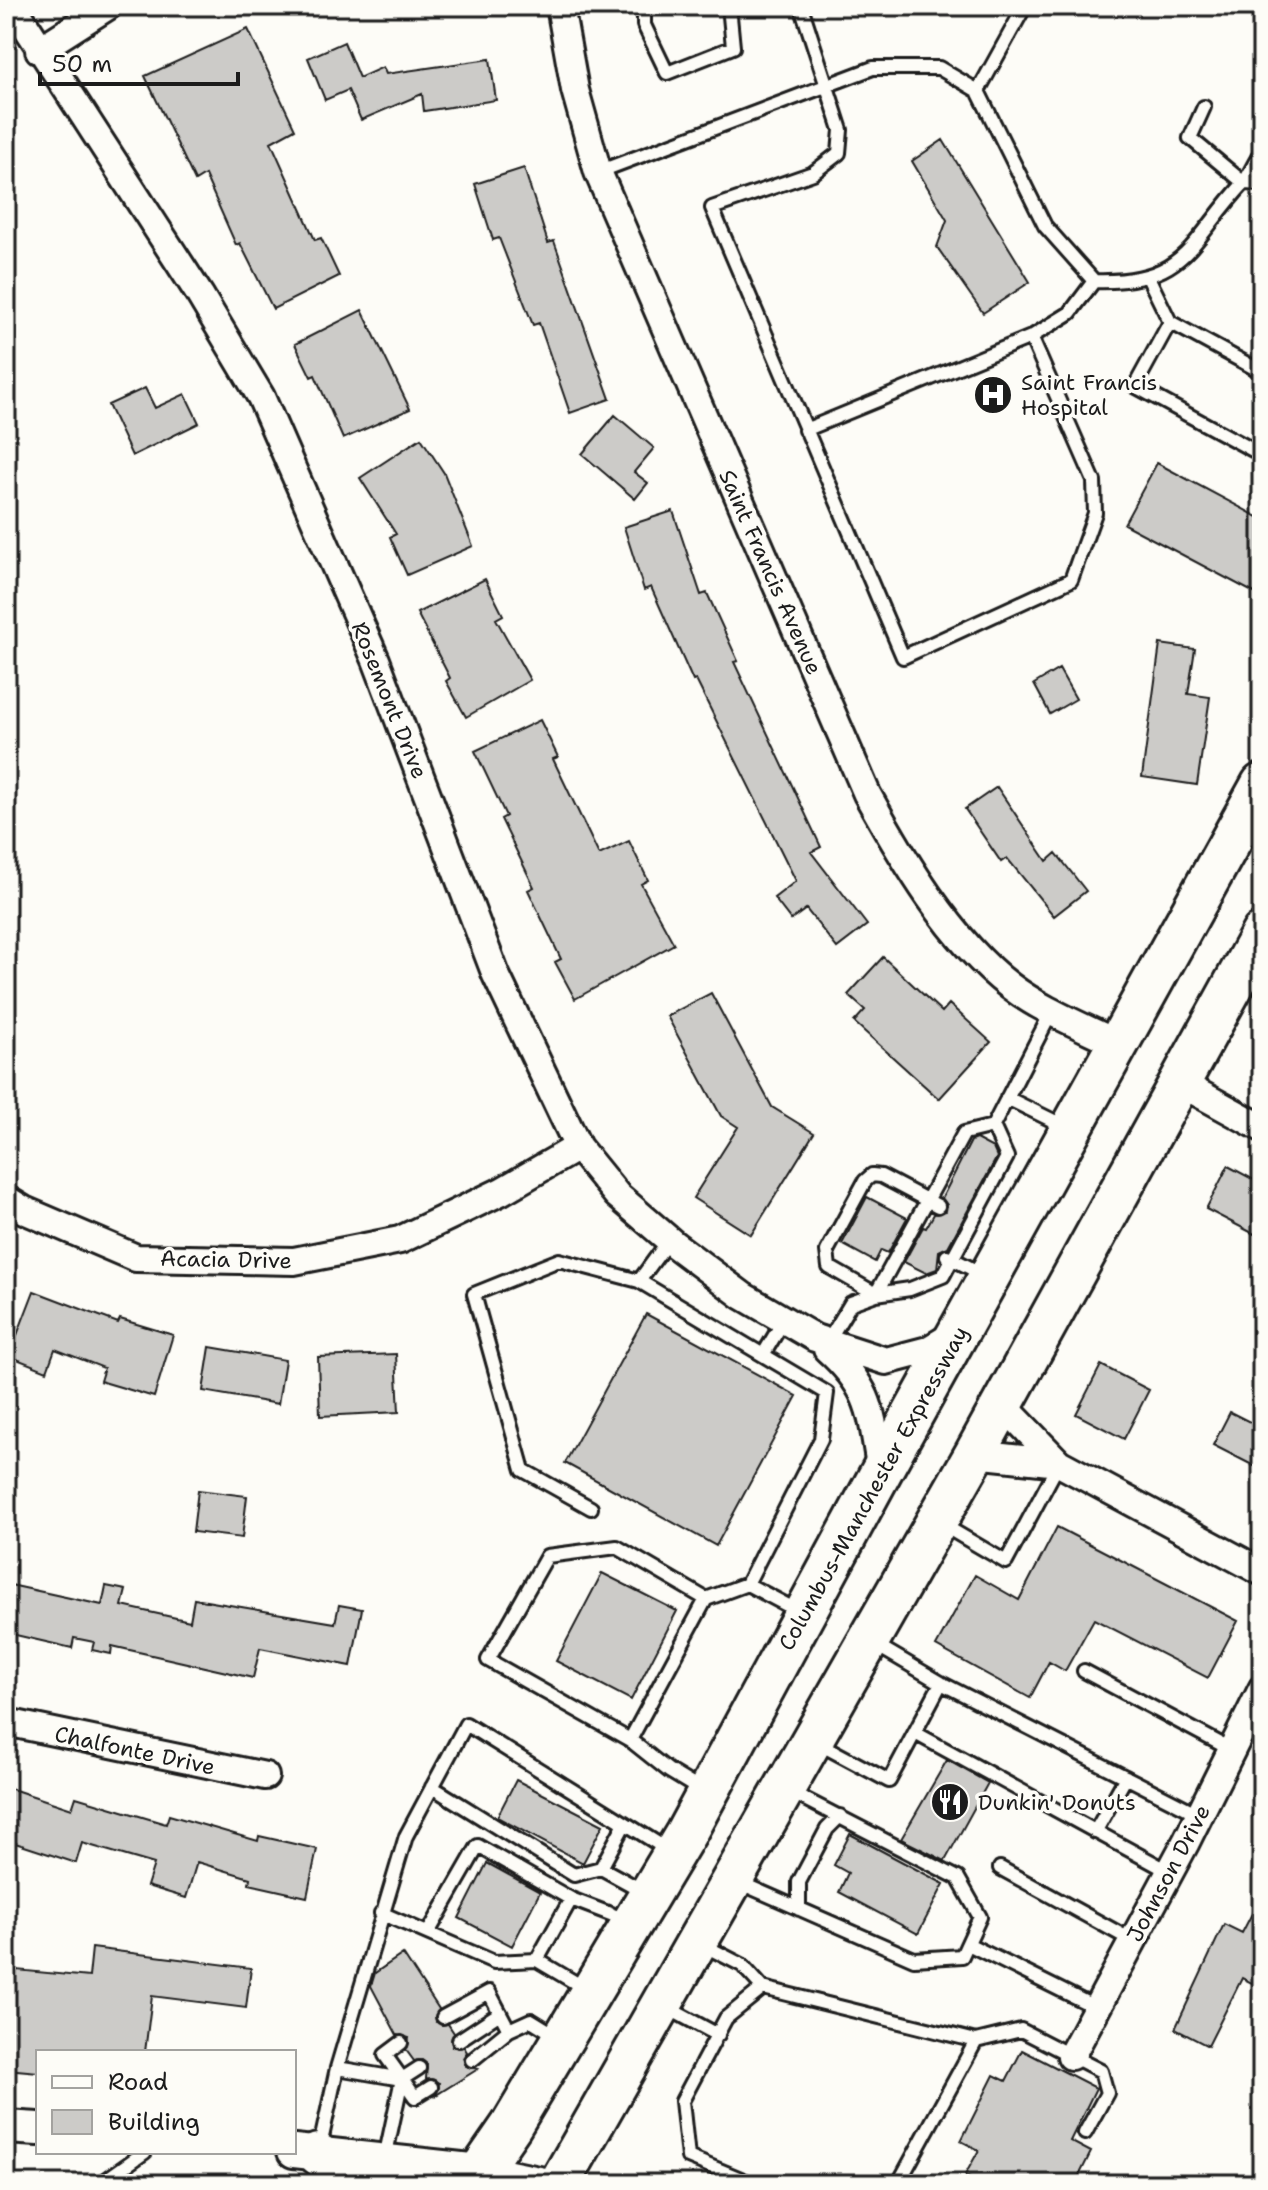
<svg xmlns="http://www.w3.org/2000/svg" width="1268" height="2190" viewBox="0 0 1268 2190" font-family="'Shantell Sans',sans-serif">
  <style>
    .building { fill: #cccbc8; stroke: #1c1c1c; stroke-width: 2 }
    .lines { fill: none; stroke-linecap: round; stroke-linejoin: round }
    .service-casing { stroke: #1c1c1c; stroke-width: 18 }
    .minor-casing { stroke: #1c1c1c; stroke-width: 32 }
    .tertiary-casing { stroke: #1c1c1c; stroke-width: 38 }
    .primary-casing { stroke: #1c1c1c; stroke-width: 46 }
    .service { stroke: #fdfcf7; stroke-width: 12 }
    .minor { stroke: #fdfcf7; stroke-width: 26 }
    .tertiary { stroke: #fdfcf7; stroke-width: 32 }
    .primary { stroke: #fdfcf7; stroke-width: 40 }
    .labels { text-anchor: middle; stroke-width: 7; stroke-linejoin: round; paint-order: stroke }
    .poi-label { font-size: 22px; fill: #1c1c1c; stroke: #fdfcf7; text-anchor: start }
    .street-label { font-size: 22px; fill: #1c1c1c; stroke: #fdfcf7 }
  </style>
  <rect width="100%" height="100%" fill="#fdfcf7"/>
  <filter id="ink" filterUnits="userSpaceOnUse"><feTurbulence type="fractalNoise" baseFrequency=".0125" numOctaves="2"/><feDisplacementMap in="SourceGraphic" scale="16" xChannelSelector="R" yChannelSelector="G"/><feConvolveMatrix kernelMatrix="1 2 1 2 8 2 1 2 1" color-interpolation-filters="sRGB"/></filter>
  <g filter="url(#ink)">
    <path class="building" d="M248 29 295 129 271 142 315 240 321 238 339 276 273 309 240 243 236 245 205 175 195 181 145 76Z
      M344 42 359 78 383 67 386 74 490 59 496 100 424 111 422 94 361 120 348 90 325 100 308 58Z
      M943 140 1030 282 983 313 937 247 947 220 912 161Z
      M524 168 548 243 554 241 610 399 570 413 539 323 533 325 499 238 493 240 475 184Z
      M362 310 410 409 343 439 315 375 311 377 295 344Z
      M145 388 155 408 185 394 199 423 132 456 108 405Z
      M615 415 654 448 634 472 648 483 635 499 582 454Z
      M421 438 444 473 473 546 407 575 390 537 396 534 360 478Z
      M1157 463 1262 519V597L1124 524Z
      M673 511 701 595 707 593 738 661 734 662 821 847 811 852 867 925 837 948 806 909 791 920 774 898 796 881 696 680 693 681 651 587 644 590 624 527Z
      M485 579 503 615 496 619 530 680 466 717 446 681 450 678 417 613Z
      M1160 644 1195 649 1188 694 1210 697 1197 785 1142 777Z
      M1059 669 1076 699 1050 714 1034 684Z
      M540 720 558 757 553 759 599 855 629 841 648 880 641 884 674 944 575 999 555 962 561 959 528 890 534 887 501 819 506 816 475 751Z
      M997 787 1047 861 1056 853 1086 891 1054 916 1007 858 1001 862 965 809Z
      M883 957 942 1012 949 1004 991 1042 939 1099 854 1022 865 1010 848 995Z
      M711 993 772 1107 814 1133 751 1235 693 1198 738 1127 721 1116 667 1016Z
      M976 1139 993 1148 997 1157 948 1247 939 1251 937 1269 926 1273 904 1262 923 1227 926 1228 934 1214 946 1211 947 1205 942 1198 971 1141Z
      M1228 1166 1262 1184V1238L1206 1209Z
      M867 1197 907 1218 888 1253 881 1250 875 1262 842 1244Z
      M34 1291 118 1323 120 1319 173 1335 154 1397 100 1381 104 1368 55 1349 47 1371 9 1356Z
      M646 1314 797 1396 716 1546 565 1463Z
      M210 1347 285 1360 278 1404 203 1391Z
      M396 1354 399 1412 320 1416 318 1357Z
      M1101 1365 1149 1390 1124 1439 1076 1414Z
      M1230 1412 1262 1428V1470L1213 1445Z
      M198 1490 247 1496 242 1538 193 1532Z
      M1057 1527 1238 1621 1208 1678 1094 1619 1065 1671 1049 1662 1030 1698 936 1646 975 1575 1019 1600Z
      M602 1573 677 1611 631 1700 556 1661Z
      M6 1584 102 1605 106 1586 126 1590 122 1606 190 1621 194 1599 335 1623 339 1605 362 1609 351 1666 260 1648 253 1678 112 1646 111 1654 92 1650 94 1642 74 1638 72 1648 7 1633 10 1616H6Z
      M947 1760 988 1783 945 1861 901 1839Z
      M516 1780 603 1825 583 1863 497 1817Z
      M6 1787 72 1809 76 1797 166 1824 169 1815 258 1841 259 1836 317 1849 307 1897 249 1884 250 1878 197 1862 186 1898 147 1886 154 1864 82 1843 76 1863 6 1840Z
      M850 1834 944 1884 918 1934 839 1892 848 1873 834 1865Z
      M487 1863 540 1892 512 1946 459 1918Z
      M1262 1894V1988L1242 1978 1208 2046 1175 2029 1224 1924 1242 1933Z
      M92 1948 251 1968 246 2008 152 1996 145 2052H38V2072L6 2069V1969L89 1977Z
      M403 1954 439 2009 436 2022 448 2024 454 2033 452 2046 464 2047 467 2052 463 2058 466 2066 478 2069 436 2095 439 2083 426 2079 427 2064 422 2060 414 2061 406 2050 409 2038 397 2035 371 1986 375 1973Z
      M1022 2050 1096 2088 1070 2141 1091 2152 1075 2184H982L965 2175 979 2150 961 2141 994 2075 1006 2081Z"/>
    <g class="lines">
      <defs>
        <path id="service" d="M644 6V25L667 73 733 47 729 6
          M801 6 841 130 839 153 813 173 712 208 903 657 1071 580 1095 513 1094 481 1031 337
          M978 91 1025 6
          M1204 107 1190 138 1244 183 1262 150
          M598 172 873 68H939L978 91 1045 226 1094 281
          M1148 277 1170 322 1262 372
          M1170 322 1135 386 1262 455
          M805 430 1031 337 1070 313 1094 281C1187 284 1189 242 1244 183L1262 184
          M1007 1098 1068 1128
          M938 1206 881 1176 872 1175 865 1181 827 1251 829 1267 876 1294 910 1289 943 1276 1007 1157 993 1126
          M947 1256 986 1276
          M639 1281 669 1240
          M827 1343 851 1303 876 1294 964 1133 993 1126 1052 1011
          M591 1508 523 1470 474 1294 559 1260 639 1281 763 1355 784 1320
          M943 1525 1006 1562 1059 1463
          M747 1584 821 1439 827 1393 763 1355
          M873 1643 941 1683 1200 1815
          M1084 1671 1232 1750
          M915 1733 1170 1872
          M630 1740 488 1660 547 1556 617 1547 706 1599
          M816 1742 889 1781 941 1683
          M432 1787 574 1875 601 1868 643 1891
          M702 1791 669 1771 630 1740 706 1599 747 1584 798 1611
          M1095 1832 1126 1777
          M601 1868 625 1823
          M1000 1868 1133 1941
          M736 1881 914 1959 962 1956 980 1917 958 1878 789 1791
          M799 1909V1882L827 1829 840 1816
          M381 1913 494 1962 537 1960 571 1899 626 1920
          M428 1933 478 1846 571 1899
          M701 1944 742 1965 763 1988
          M968 1944 1097 2008
          M537 1960 586 1989
          M668 2008 718 2035
          M443 2017 489 1992 509 2030
          M459 2040 500 2013
          M976 2041 1021 2030 1101 2071 1107 2093 1085 2133
          M401 2043 385 2055 415 2097 431 2087
          M472 2060 509 2030 531 2020 557 2036
          M337 2068 406 1836 466 1724 668 1850
          M319 2151 337 2068 402 2079 419 2068
          M385 2158 402 2079
          M100 2184 145 2152
          M753 2184 688 2157 682 2101 726 2018 763 1988 976 2041 898 2184"/>
        <path id="minor" d="M13 6 200 295 261 397 376 660 496 975 578 1147 617 1195 675 1245 743 1296 815 1338 886 1361 928 1350 953 1335
          M560 6 575 90 598 172 867 794C903 859 950 940 1010 986 1041 1010 1082 1026 1118 1044
          M39 50 108 6
          M1180 1083 1262 1128
          M6 1199 24 1210 136 1258 294 1261 400 1240 502 1191 578 1147
          M827 1349C873 1390 871 1414 881 1472
          M1002 1404 1059 1463 1262 1572
          M975 1454 1059 1463
          M6 1722 265 1776
          M1071 2056 1186 1842 1262 1689"/>
        <path id="tertiary" d="M6 2127 38 2129
          M294 2151 480 2171 544 2184"/>
        <path id="primary" d="M318 2154 356 2184
          M471 2184 511 2126 686 1833 881 1472 1262 784
          M559 2184 975 1454 1262 933"/>
      </defs>
      <use href="#service" class="service-casing"/>
      <use href="#minor" class="minor-casing"/>
      <use href="#tertiary" class="tertiary-casing"/>
      <use href="#primary" class="primary-casing"/>
      <use href="#service" class="service"/>
      <use href="#minor" class="minor"/>
      <use href="#tertiary" class="tertiary"/>
      <use href="#primary" class="primary"/>
    </g>
  </g>
  <defs>
    <symbol id="hospital-disc" viewBox="-11 -11 22 22"><circle r="9.5" fill="#1c1c1c" stroke="#fdfcf7"/><path d="M-5-5h3v3.5h4V-5h3V5h-3V1.5h-4V5h-3Z" fill="#fff"/></symbol>
    <symbol id="restaurant-disc" viewBox="-11 -11 22 22"><circle r="9.5" fill="#1c1c1c" stroke="#fdfcf7"/><path d="M-5-6h1v4h1v-4h1v4h1v-4h1v5L-1.5 .5V6h-2V.5L-5-1ZM5-6V6H3V1.5H1.5Q1.5-4 5-6Z" fill="#fff"/></symbol>
  </defs>
  <g fill-rule="evenodd">
    <use href="#hospital-disc" x="971" y="373" width="44" height="44"/>
    <use href="#restaurant-disc" x="928" y="1780" width="44" height="44"/>
  </g>
  <g class="labels">
    <g class="poi-label">
      <text x="1021" y="390">Saint Francis<tspan x="1021" dy="25">Hospital</tspan></text>
      <text x="978" y="1810">Dunkin' Donuts</text>
    </g>
    <g class="street-label">
      <text transform="translate(771 572) rotate(66)" y="8">Saint Francis Avenue</text>
      <text transform="translate(390 700) rotate(68)" y="8">Rosemont Drive</text>
      <text transform="translate(226 1259) rotate(1)" y="8">Acacia Drive</text>
      <text transform="translate(873 1488) rotate(-61)" y="8">Columbus-Manchester Expressway</text>
      <text transform="translate(135 1750) rotate(12)" y="8">Chalfonte Drive</text>
      <text transform="translate(1168 1873) rotate(-62)" y="8">Johnson Drive</text>
    </g>
  </g>
  <rect width="1268" height="2190" fill="none" stroke="#fdfcf7" stroke-width="32"/>
  <rect x="16" y="16" width="1236" height="2158" fill="none" stroke="#1c1c1c" stroke-width="3" filter="url(#ink)"/>
  <rect x="36" y="2050" width="260" height="104" fill="#fdfcf7" stroke="#a3a29f" stroke-width="2"/>
  <rect x="52" y="2076" width="40" height="12" fill="#fdfcf7" stroke="#a3a29f" stroke-width="2"/>
  <text x="108" y="2090" font-size="24" fill="#1c1c1c">Road</text>
  <rect x="52" y="2110" width="40" height="24" fill="#cccbc8" stroke="#a3a29f" stroke-width="2"/>
  <text x="108" y="2130" font-size="24" fill="#1c1c1c">Building</text>
  <path d="M40 72v12h198v-12" fill="none" stroke="#1c1c1c" stroke-width="4"/>
  <text x="52" y="72" font-size="24" fill="#1c1c1c" stroke="#fdfcf7" stroke-width="6" paint-order="stroke">50 m</text>
</svg>
